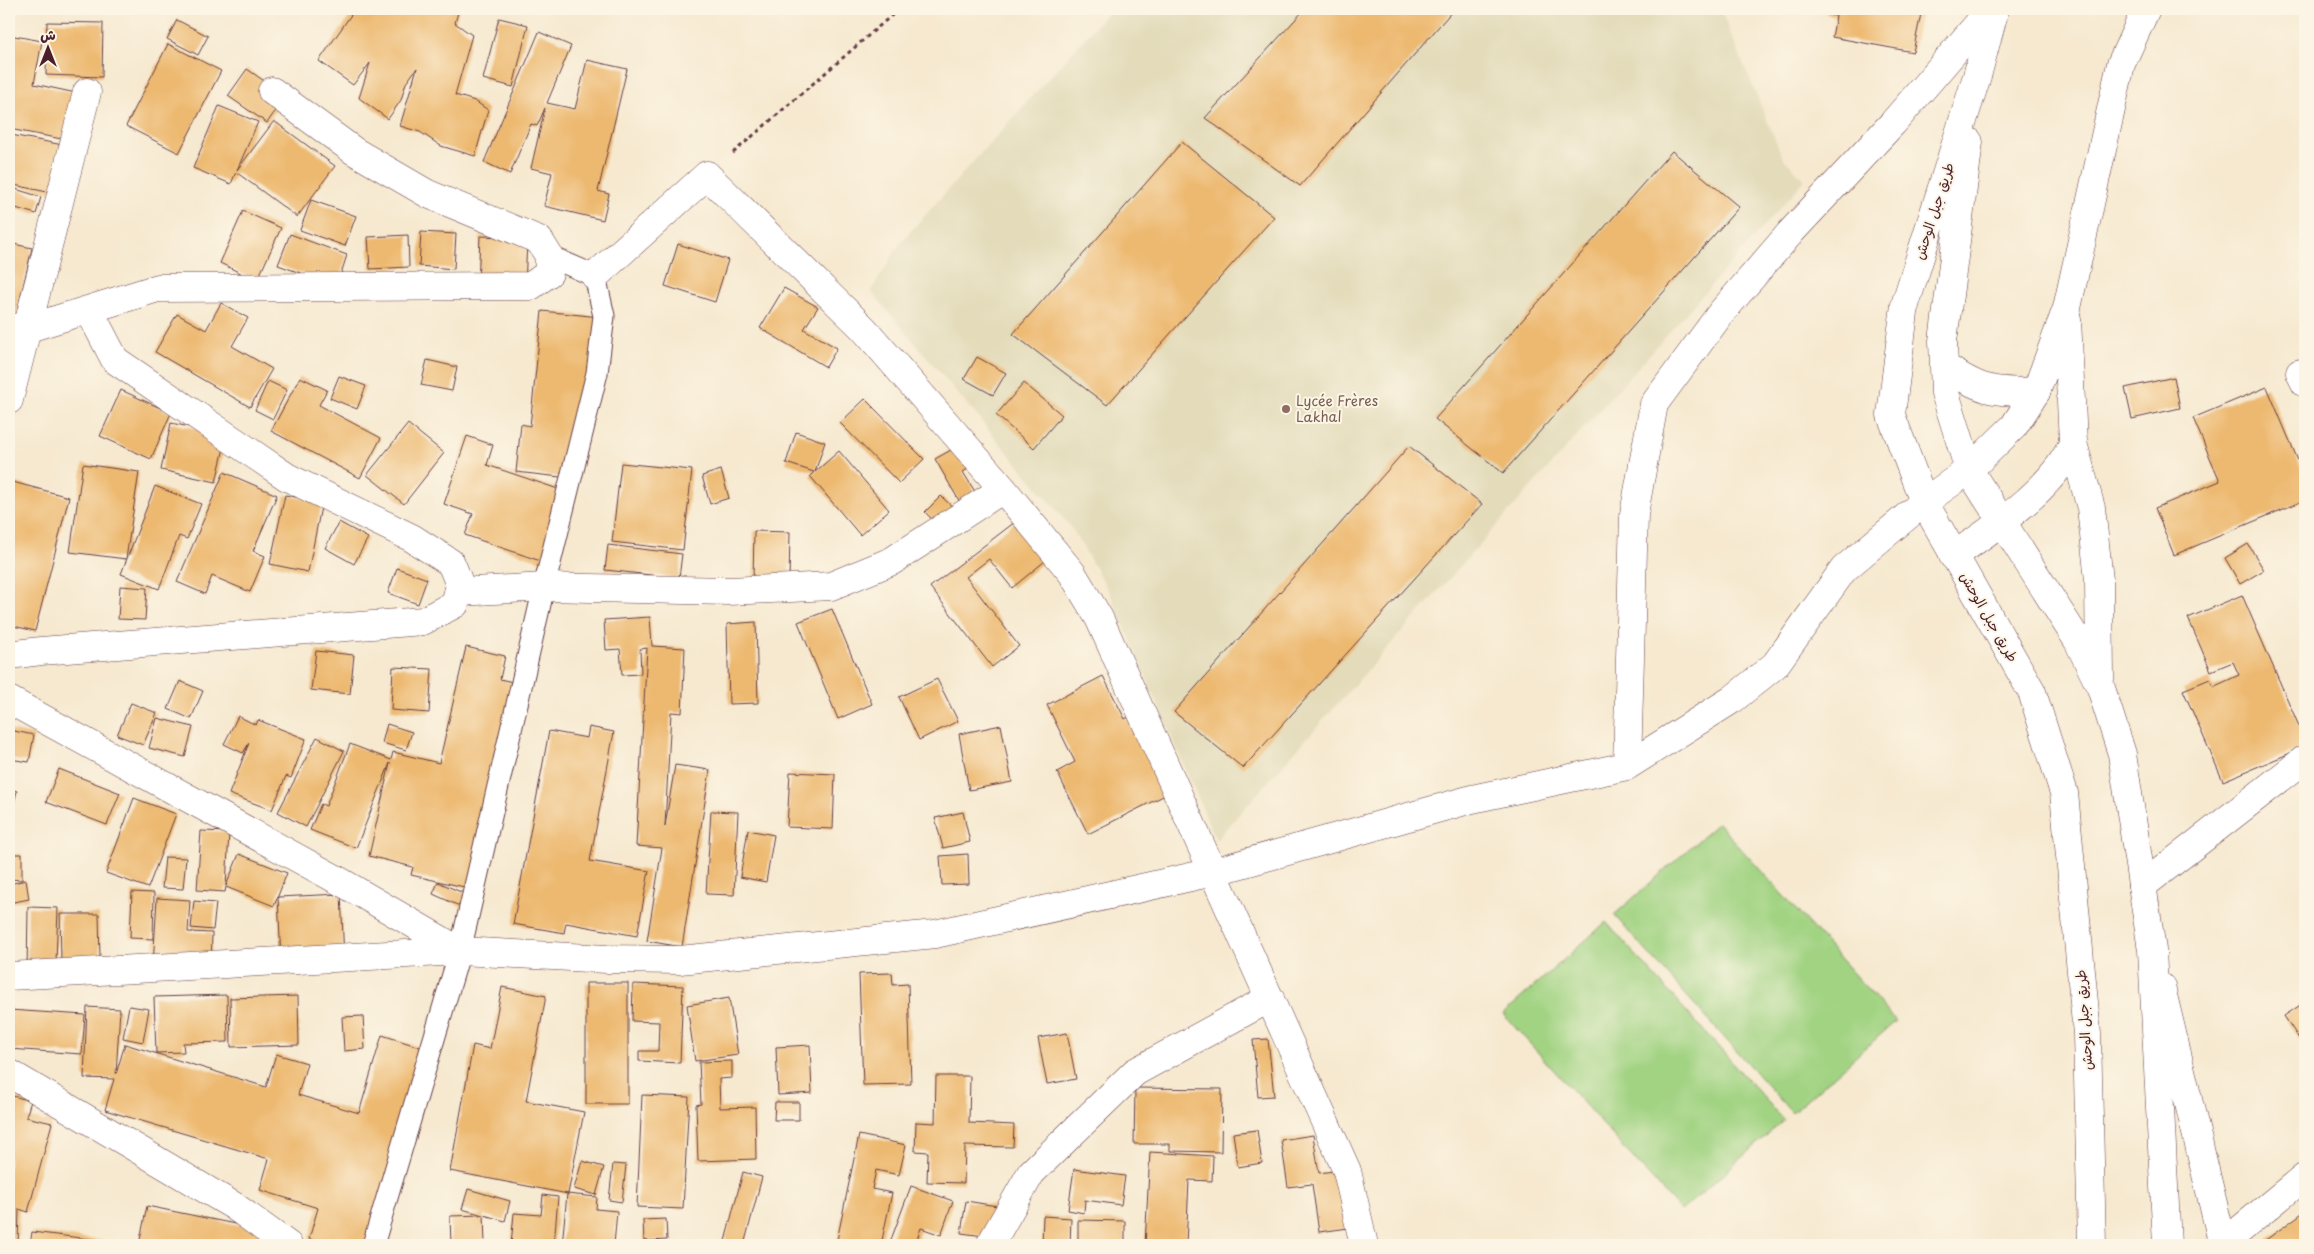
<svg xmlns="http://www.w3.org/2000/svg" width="2314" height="1254" viewBox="0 0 2314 1254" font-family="'Playpen Sans','Playpen Sans Arabic',sans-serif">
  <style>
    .built { fill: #e3dbba }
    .green { fill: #a1d382; stroke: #767956 }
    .building { fill: #edb971 }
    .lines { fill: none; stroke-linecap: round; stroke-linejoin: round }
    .service-casing { stroke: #643d44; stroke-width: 23 }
    .minor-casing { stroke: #643d44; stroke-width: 29 }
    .secondary-casing { stroke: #643d44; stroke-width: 29 }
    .primary-casing { stroke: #643d44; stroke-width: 29 }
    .path { stroke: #643d44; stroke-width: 3; stroke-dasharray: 4 4; stroke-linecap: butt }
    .service { stroke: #fff; stroke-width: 21 }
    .minor { stroke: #fff; stroke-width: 28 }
    .secondary { stroke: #fff; stroke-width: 28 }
    .primary { stroke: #fff; stroke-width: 28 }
    .education-dot { fill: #8d6e63; stroke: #fcf5e5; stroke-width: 2 }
    .labels { text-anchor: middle; stroke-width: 4; stroke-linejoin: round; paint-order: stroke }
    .street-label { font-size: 14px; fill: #4a1f2b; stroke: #fcf5e5 }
    .education-label { font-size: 14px; fill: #785e54; stroke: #fcf5e5; text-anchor: start }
  </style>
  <rect width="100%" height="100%" fill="#fcf5e5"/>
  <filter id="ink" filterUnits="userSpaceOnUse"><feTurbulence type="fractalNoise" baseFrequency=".02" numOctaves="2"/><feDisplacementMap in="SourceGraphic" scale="10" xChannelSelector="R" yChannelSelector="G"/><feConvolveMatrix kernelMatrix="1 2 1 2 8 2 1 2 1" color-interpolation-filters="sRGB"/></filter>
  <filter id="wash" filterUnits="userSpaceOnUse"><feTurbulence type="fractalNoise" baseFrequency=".0096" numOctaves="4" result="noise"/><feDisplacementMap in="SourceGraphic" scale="20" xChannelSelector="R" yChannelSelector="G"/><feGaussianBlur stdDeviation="1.12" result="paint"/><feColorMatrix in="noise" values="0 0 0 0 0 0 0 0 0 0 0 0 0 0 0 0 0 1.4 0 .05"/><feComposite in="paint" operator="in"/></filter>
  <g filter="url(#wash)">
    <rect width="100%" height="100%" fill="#f6e9d0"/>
    <path class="built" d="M1111 9H1720L1783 158 1805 180 1216 840 1110 593 1071 527 871 291 901 242Z"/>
    <path class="green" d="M1718 823 1896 1021 1792 1113 1614 915Z
      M1606 922 1784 1120 1681 1211 1503 1014Z"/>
    <g id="blocks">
      <path class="building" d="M355 9H459L455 23 472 35 455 95 475 101 488 110 475 156 441 146 420 132 400 126 417 68 406 83 401 100 388 119 359 98 370 63 353 85 319 61Z
        M1305 9H1454L1300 186 1205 118Z
        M1827 9H1922L1913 52 1832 37 1836 16 1826 14Z
        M499 18 528 25 513 87 483 79Z
        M177 20 208 36 198 55 167 39Z
        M47 22 103 23 102 77 46 75Z
        M539 32 571 46 547 103 575 109 587 60 627 69 598 191 609 194 603 220 544 206 552 173 531 168 545 108 537 126 531 124 510 174 484 162Z
        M9 35 42 41 34 84 76 93 67 140 9 129Z
        M168 44 221 71 179 153 126 126Z
        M247 69 286 96 267 123 228 96Z
        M219 106 258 122 237 170 274 121 335 166 297 217 236 172 231 184 193 168Z
        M11 135 63 145 52 193 9 184V145Z
        M1182 142 1274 217 1107 405 1013 334Z
        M1672 151 1739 207 1503 473 1435 419Z
        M9 187 41 197 36 214 9 206Z
        M311 200 356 216 345 246 300 230Z
        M243 211 281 228 257 281 220 263Z
        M421 232 456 234 454 269 419 266Z
        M290 234 347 255 337 286 278 265Z
        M408 235 409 267 370 269 368 237Z
        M480 236 527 238 525 289 478 287Z
        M9 243 32 248 15 321 9 320Z
        M678 244 728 260 715 302 665 286Z
        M784 288 818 307 804 329 837 348 826 367 760 328Z
        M221 303 248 318 232 346 272 369 250 407 155 352 177 314 206 330Z
        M542 311 600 317 578 479 516 472 521 424 530 426Z
        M977 357 1006 373 993 395 964 379Z
        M427 360 457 367 452 391 421 385Z
        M339 376 366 386 357 409 330 398Z
        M300 377 327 390 319 405 381 438 360 478 271 431Z
        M2174 377 2180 408 2132 419 2125 388Z
        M268 381 287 390 273 419 255 410Z
        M1024 383 1062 415 1034 448 996 415Z
        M2267 387 2305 477V500L2174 555 2155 508 2220 481 2193 418Z
        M121 390 171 413 151 459 100 436Z
        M865 399 924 459 899 483 840 423Z
        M171 423 227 435 216 482 161 470Z
        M408 424 444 453 404 504 367 475Z
        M796 432 825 442 815 472 839 451 889 510 860 535 810 476 814 472 786 463Z
        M467 436 493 445 487 465 576 495 552 565 465 535 473 514 444 504Z
        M965 442 978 463 963 472 977 495 961 504 935 459Z
        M1409 446 1482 504 1243 768 1174 712Z
        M621 463 692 470 683 550 612 542Z
        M83 464 139 472 126 559 70 552Z
        M721 470 729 498 710 504 702 476Z
        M224 472 277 495 253 551 265 556 250 592 212 576 205 594 177 582Z
        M9 481 69 497 35 631 9 625Z
        M155 486 201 504 187 539 179 536 159 589 121 574Z
        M285 495 322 502 308 572 270 564Z
        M941 496 962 516 945 533 925 512Z
        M339 522 368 538 354 564 325 548Z
        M1015 522 1045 561 1012 588 989 559 966 577 1019 646 992 667 930 587Z
        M754 531 790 532 789 581 753 580Z
        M2248 544 2264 570 2240 584 2225 558Z
        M608 545 682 554 679 578 605 570Z
        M397 568 427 579 418 604 388 593Z
        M120 586 147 588 145 620 118 619Z
        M2242 595 2305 740V747L2223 781 2183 690 2210 679 2213 687 2239 675 2233 662 2211 671 2188 618Z
        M832 609 872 704 838 719 798 622Z
        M650 617 652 646 685 648 682 713 671 712 665 826 675 765 710 770 682 947 647 941 662 848 636 846 647 648 640 649 641 674 622 675 620 649 606 650 604 620Z
        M756 622 758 703 729 704 727 624Z
        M466 647 505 656 500 679 525 685 473 889 411 875 413 867 369 856 390 763 356 848 310 830 321 804 326 806 350 744 391 760 393 752 439 763Z
        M316 651 354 655 350 694 311 690Z
        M393 667 432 669 429 713 391 710Z
        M1103 676 1125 719 1144 709 1183 786 1088 834 1057 772 1075 762 1047 705Z
        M937 679 958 721 919 740 899 697Z
        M180 681 203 691 191 719 168 709Z
        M131 703 157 713 143 745 117 735Z
        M238 716 256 725 258 720 306 739 291 778 286 776 272 810 229 794 249 743 243 753 224 744Z
        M157 718 193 727 185 757 149 748Z
        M387 724 412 732 406 750 382 743Z
        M1001 725 1012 782 969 790 959 734Z
        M589 727 614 732 590 861 649 871 637 936 566 923 564 933 513 924 549 731 587 738Z
        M9 730 34 735 29 762 9 759Z
        M317 737 344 751 306 827 278 812Z
        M59 769 120 793 107 825 46 802Z
        M790 772 835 774 833 829 787 827Z
        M9 789 17 791 9 822Z
        M134 798 176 814 148 888 106 873Z
        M711 811 738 812 734 895 706 894Z
        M963 812 970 842 943 848 935 818Z
        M748 830 774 835 766 882 740 877Z
        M201 831 229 832 226 886 239 854 287 873 274 906 226 887 225 892 197 890Z
        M9 854H22V880L9 879Z
        M968 854 969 884 942 885 940 856Z
        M165 857 186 858 183 889 162 888Z
        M26 880 29 899 9 903V884Z
        M438 882 470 896 464 908 433 894Z
        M132 892 154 893 153 939 130 938Z
        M341 894 344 958 281 960 278 897Z
        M157 898 190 900 188 932 212 933 211 969 153 966Z
        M194 901 216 903 213 930 191 928Z
        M28 907 58 908 56 962 27 973Z
        M60 914H99L100 959 61 960Z
        M892 973 893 985 908 984 911 1084 863 1085 859 974Z
        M586 983H628V1104H586Z
        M633 984 683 986 680 1063 639 1061V1051H658L659 1022 632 1021Z
        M502 987 546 996 526 1101 584 1112 568 1194 450 1171 473 1045 490 1049Z
        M227 995 228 1042 183 1043 184 1052 156 1053 154 997Z
        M298 996 299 1045 231 1047 230 998Z
        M729 998 738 1055 695 1061 687 1005Z
        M2305 1002V1036L2300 1040 2284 1016Z
        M129 1006 149 1009 143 1042 123 1038Z
        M87 1007 120 1009 116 1074 125 1044 266 1087 276 1054 307 1063 298 1095 359 1113 382 1035 439 1053 381 1245H328L309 1239 318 1208 260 1190 269 1159 105 1110 114 1079 84 1078Z
        M9 1010 85 1015 82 1054 9 1049Z
        M363 1016 365 1049 344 1051 342 1017Z
        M1067 1033 1076 1079 1047 1084 1038 1038Z
        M1268 1039 1274 1096 1258 1097 1253 1040Z
        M810 1045 812 1093 778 1095 776 1047Z
        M732 1061V1078L719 1079 720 1108 755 1107 756 1159 698 1161 696 1105 701 1104 699 1062Z
        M936 1076H970L969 1123 1014 1125 1013 1147 965 1146 964 1183 927 1182 928 1152 915 1151 916 1122 935 1123Z
        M1135 1088 1222 1089 1221 1152 1170 1151V1144H1134Z
        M9 1095 31 1101 26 1117 52 1123 28 1212 19 1209 18 1245H9Z
        M642 1095 689 1097 683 1209 637 1207Z
        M775 1102H799V1120H774Z
        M1257 1130 1262 1163 1238 1167 1233 1133Z
        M859 1135 906 1145 899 1175 876 1170 872 1189 892 1193 881 1245H836Z
        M1313 1135 1319 1173 1348 1169 1356 1227 1319 1232 1312 1184 1288 1187 1281 1140Z
        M1150 1152 1213 1156 1212 1181 1189 1180 1186 1245H1145Z
        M582 1161 604 1167 596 1195 574 1189Z
        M613 1164 626 1165 622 1202 609 1200Z
        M1074 1169 1125 1176 1121 1205 1085 1200 1084 1213 1068 1210Z
        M743 1172 762 1177 744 1245H724Z
        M911 1186 953 1201 941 1235 921 1228 915 1245H889Z
        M468 1189 510 1201 505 1221 484 1215 485 1245H451L450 1216 483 1215 462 1209Z
        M567 1194 597 1197 596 1209 617 1211 614 1245H562Z
        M543 1195 558 1197 554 1245 526 1243V1245H511L514 1213 541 1215Z
        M966 1201 997 1206 992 1237 961 1233Z
        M147 1206 279 1233 276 1245H139Z
        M2305 1211V1245H2259Z
        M1043 1216 1071 1218 1070 1245H1042Z
        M666 1219 667 1240 644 1241 643 1220Z
        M1078 1220 1125 1221V1245H1078Z
        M32 1232 105 1241V1245H30Z"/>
    </g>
  </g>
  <g filter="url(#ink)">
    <use href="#blocks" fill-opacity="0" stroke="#643d44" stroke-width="1"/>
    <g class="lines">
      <defs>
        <path id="service" d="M373 1245 460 951 544 587 597 373 604 316 595 276 549 256"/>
        <path id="minor" d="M595 276 707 175 864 329 1003 489 1072 573 1099 618 1347 1171 1364 1245
          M9 327 26 329 158 288 531 286 549 273V256L539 240 428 194 354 151 272 91
          M2300 373 2305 383
          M9 400 87 92
          M459 592 544 587 729 591 831 586 892 561 1003 489
          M9 655 41 651 423 621 455 604 460 585 451 563 412 538 287 477 115 360 89 310
          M9 700 343 883 460 951 607 959 680 960 935 934 1213 872 1472 799 1627 766 1733 699 1775 665 1844 569 1924 502
          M1627 766 1634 514 1654 404 1721 313 1791 232 1893 123 1991 9
          M2142 886 2305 759
          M9 976 460 951
          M2161 987 2223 1245
          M9 1073 234 1206 288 1245
          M2223 1244 2305 1176
          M990 1245 1031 1173 1135 1072 1270 998"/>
        <path id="secondary" d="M1924 502 1969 470 2014 426 2036 392 2067 308 2121 64 2146 9
          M1953 556C1993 529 2054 488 2073 443L2067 319"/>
        <path id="primary" d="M1995 9 1977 76 1905 305 1891 415 1924 502 2032 692 2064 793 2087 1034 2092 1245
          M1969 142 1943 341 1945 393 1969 470 2078 641 2101 688 2122 754 2152 950 2167 1245
          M1944 366C1981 391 1992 392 2036 392
          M2073 443 2091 508 2099 580 2100 679"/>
      </defs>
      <use href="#service" class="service-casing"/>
      <use href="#minor" class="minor-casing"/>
      <use href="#secondary" class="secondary-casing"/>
      <use href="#primary" class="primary-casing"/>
      <path class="path" d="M733 153 899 9"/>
      <use href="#service" class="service"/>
      <use href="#minor" class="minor"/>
      <use href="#secondary" class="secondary"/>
      <use href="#primary" class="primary"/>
    </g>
  </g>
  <circle class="education-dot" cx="1286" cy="409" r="5"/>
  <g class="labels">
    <g class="street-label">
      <text transform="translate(1934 211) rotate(-72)" y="5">طريق جبل الوحش</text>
      <text transform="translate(1989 617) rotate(60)" y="5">طريق جبل الوحش</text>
      <text transform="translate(2084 1020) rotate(-94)" y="5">طريق جبل الوحش</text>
    </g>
    <g class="education-label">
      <text x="1296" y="406">Lycée Frères<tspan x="1296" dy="16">Lakhal</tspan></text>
    </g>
  </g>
  <rect width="2314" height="1254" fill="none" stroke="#fcf5e5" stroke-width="30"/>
  <g transform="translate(48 48)" stroke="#fcf5e5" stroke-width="4" paint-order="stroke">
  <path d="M0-4L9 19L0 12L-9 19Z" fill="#4a1f2b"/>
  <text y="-8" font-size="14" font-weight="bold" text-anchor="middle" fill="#4a1f2b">ش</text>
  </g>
</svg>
